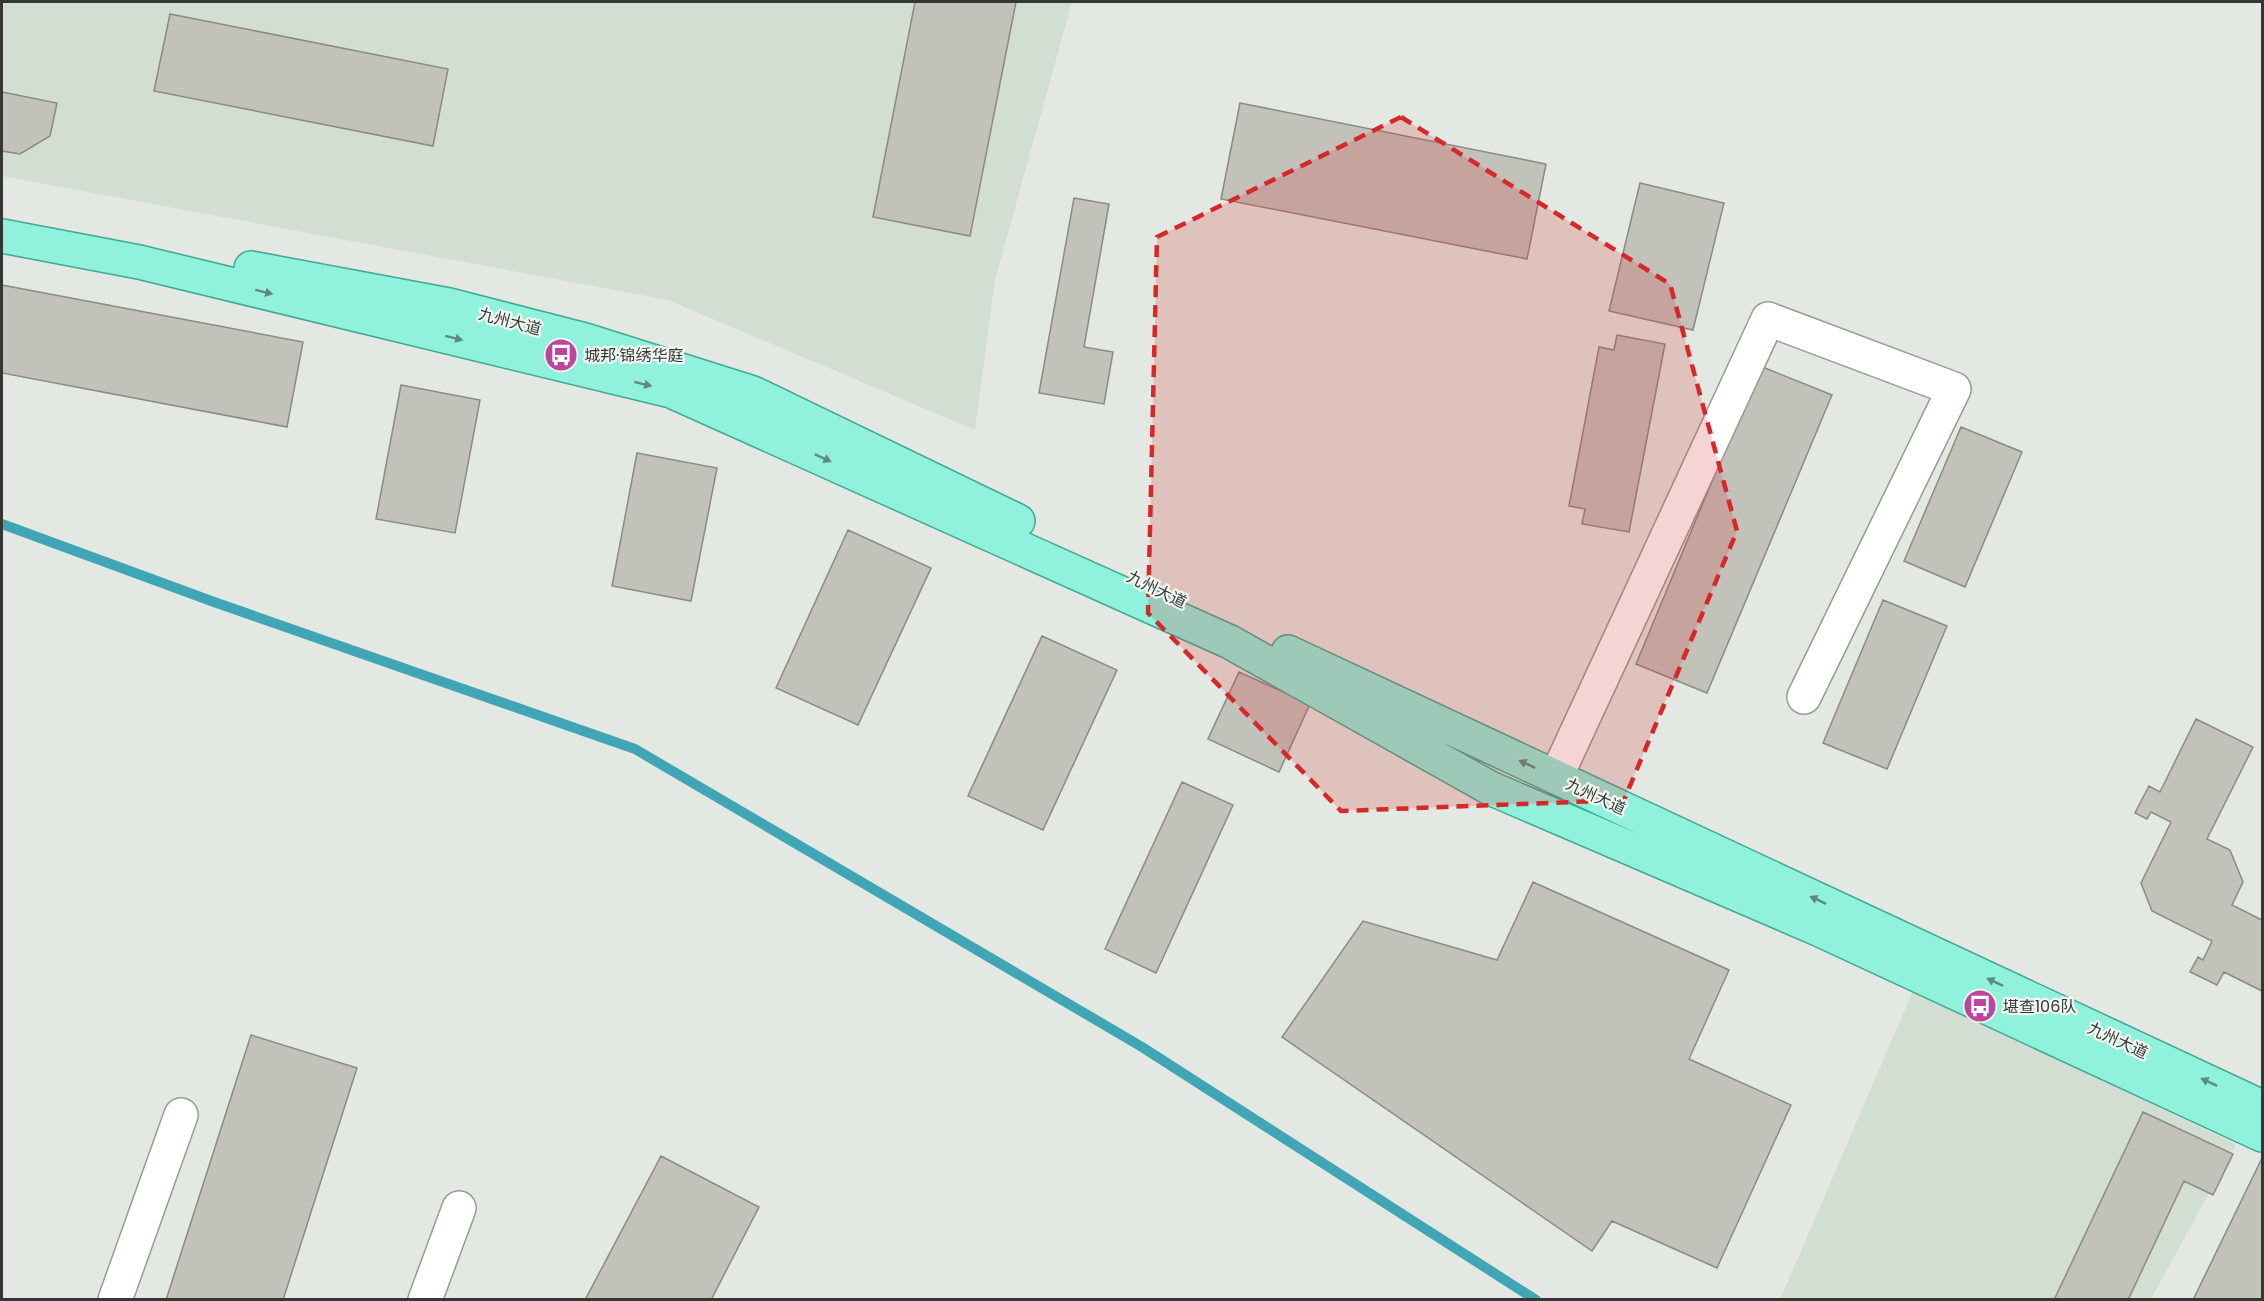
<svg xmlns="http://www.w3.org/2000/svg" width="2264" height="1301" viewBox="0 0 2264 1301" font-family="Poppins,'Noto Sans SC',sans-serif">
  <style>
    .built { fill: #d2ded1 }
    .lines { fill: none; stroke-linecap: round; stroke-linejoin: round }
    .stream { stroke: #40a6b5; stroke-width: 10 }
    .building { fill: #c2c2ba; stroke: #8a8b83; stroke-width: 1.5 }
    .minor-casing { stroke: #969c95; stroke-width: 36 }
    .major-casing { stroke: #40a993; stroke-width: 36 }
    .minor { stroke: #fff; stroke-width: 33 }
    .major { stroke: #90f1dd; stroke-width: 33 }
    .oneway { fill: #5e8b81 }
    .marked { fill: #d62828; fill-opacity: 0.2; stroke: #d62828; stroke-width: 4.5; stroke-dasharray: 12 8; stroke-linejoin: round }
    .labels { text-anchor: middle; stroke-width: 4.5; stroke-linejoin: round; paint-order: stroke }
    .street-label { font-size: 16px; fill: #353735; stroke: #f0f7f0 }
    .poi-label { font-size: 16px; fill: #353735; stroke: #f0f7f0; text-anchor: start }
  </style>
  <rect width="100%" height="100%" fill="#e3e9e2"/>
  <path class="built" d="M2 2H1072L995 280 975 430 668 300 2 176Z
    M1913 991 2236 1144 2151 1299 1780 1300Z"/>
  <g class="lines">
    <path class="stream" d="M2 524 214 602 635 749 1142 1047 1536 1300"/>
  </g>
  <path class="building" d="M915 2H1016L970 236 873 217Z
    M170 14 448 69 433 146 154 91Z
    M2 92 57 103 50 136 20 154 2 151Z
    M1240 103 1546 164 1527 259 1221 199Z
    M1640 183 1724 203 1693 330 1609 311Z
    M1074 198 1109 204 1084 347 1113 352 1104 404 1039 393Z
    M2 285 303 342 287 427 2 373Z
    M1617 335 1665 344 1629 532 1582 524 1585 509 1569 506 1599 347 1614 350Z
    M1760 366 1832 395 1707 693 1636 664Z
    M401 385 480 400 455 533 376 519Z
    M1961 427 2022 452 1965 587 1904 561Z
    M637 453 717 468 691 601 612 586Z
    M848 530 931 568 858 725 776 688Z
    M1883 600 1947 626 1887 769 1823 743Z
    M1042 636 1117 670 1043 830 968 796Z
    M1239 672 1310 704 1279 772 1208 739Z
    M2196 719 2253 747 2207 839 2230 850 2243 882 2232 905 2262 920V991L2224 972 2217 985 2190 972 2198 957 2203 960 2212 941 2152 911 2141 883 2171 822 2151 812 2147 819 2135 813 2149 786 2160 792Z
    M1182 782 1233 805 1156 973 1105 949Z
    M1533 882 1729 970 1689 1059 1791 1105 1717 1268 1612 1221 1592 1251 1282 1037 1363 921 1497 960Z
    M251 1035 357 1068 283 1300H166Z
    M2143 1112 2233 1154 2213 1195 2184 1181 2128 1300H2054Z
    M661 1156 759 1207 711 1300H585Z
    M2262 1158V1300H2193Z"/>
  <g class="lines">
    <defs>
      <path id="minor" d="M1556 777 1768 319 1954 389 1804 697
        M115 1300 181 1115
        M425 1300 459 1208"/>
      <path id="major" d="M2 236 139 262 671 391 1230 642 1490 788 1818 929 2262 1135
        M251 268 449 305 585 340 753 393 1018 521
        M1288 652 2262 1107"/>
    </defs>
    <use href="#minor" class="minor-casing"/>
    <use href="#major" class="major-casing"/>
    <use href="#minor" class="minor"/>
    <use href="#major" class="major"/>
  </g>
  <defs><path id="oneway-solid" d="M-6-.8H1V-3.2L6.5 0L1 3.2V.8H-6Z" transform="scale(1.5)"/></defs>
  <g class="oneway">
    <use href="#oneway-solid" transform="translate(264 292) rotate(14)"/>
    <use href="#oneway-solid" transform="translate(454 338) rotate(14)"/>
    <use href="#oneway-solid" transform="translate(643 384) rotate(14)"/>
    <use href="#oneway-solid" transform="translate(823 458) rotate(24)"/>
    <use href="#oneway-solid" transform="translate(1527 764) rotate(-155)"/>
    <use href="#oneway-solid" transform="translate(1818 900) rotate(-155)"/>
    <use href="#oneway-solid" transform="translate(1995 982) rotate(-155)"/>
    <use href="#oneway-solid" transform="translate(2209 1082) rotate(-155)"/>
  </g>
  <path class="marked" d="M1401 117 1670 284 1737 531 1624 800 1341 811 1148 613 1157 237Z"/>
  <defs>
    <symbol id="bus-disc" viewBox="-11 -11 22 22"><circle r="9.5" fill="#bc469d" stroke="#f0f7f0"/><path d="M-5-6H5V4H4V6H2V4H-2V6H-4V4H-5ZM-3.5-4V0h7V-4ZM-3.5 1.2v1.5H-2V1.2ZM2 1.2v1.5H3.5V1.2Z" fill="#fff"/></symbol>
  </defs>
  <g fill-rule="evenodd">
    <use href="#bus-disc" x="542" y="336" width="38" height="38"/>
    <use href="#bus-disc" x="1961" y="987" width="38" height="38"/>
  </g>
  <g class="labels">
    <g class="street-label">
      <text transform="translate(510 321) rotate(15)" y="6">九州大道</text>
      <text transform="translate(1157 589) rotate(26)" y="6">九州大道</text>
      <text transform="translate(1596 796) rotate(25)" y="6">九州大道</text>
      <text transform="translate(2118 1040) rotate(25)" y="6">九州大道</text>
    </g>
    <g class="poi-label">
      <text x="584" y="361">城邦·锦绣华庭</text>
      <text x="2003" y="1012">堪查106队</text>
    </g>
  </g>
  <rect width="2264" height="1301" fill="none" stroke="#353735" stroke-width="6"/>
</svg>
